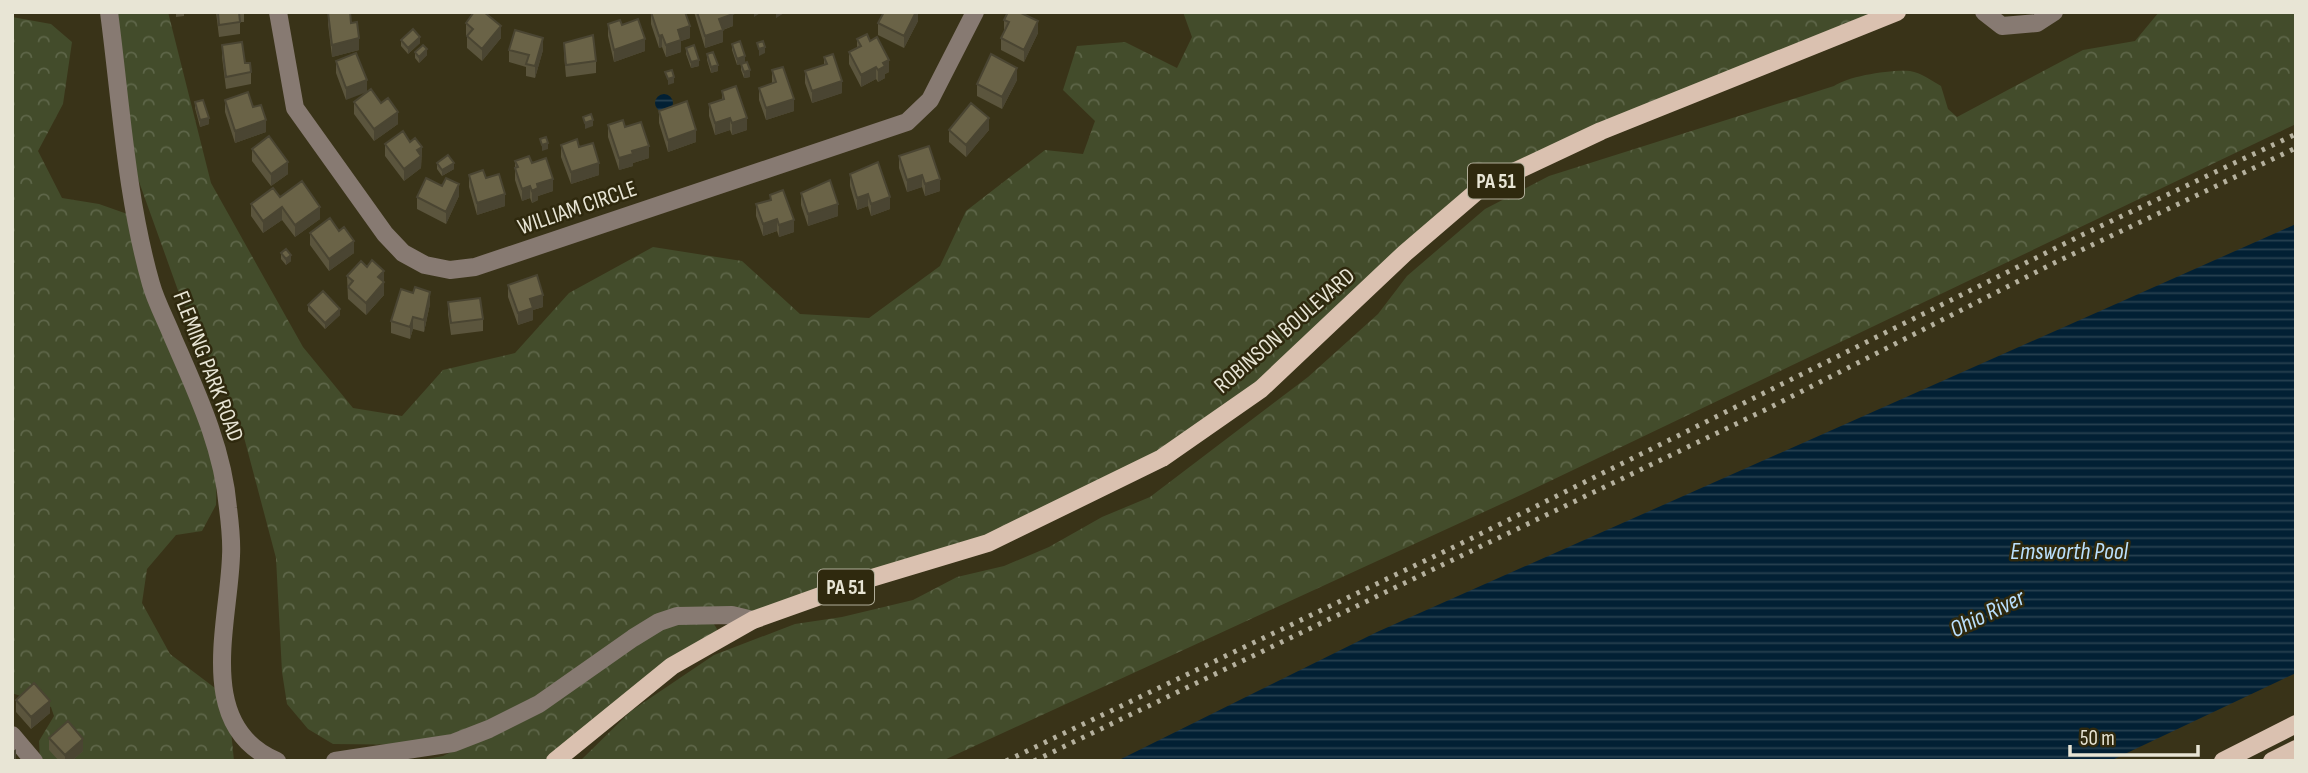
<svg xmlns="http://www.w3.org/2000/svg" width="2308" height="773" viewBox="0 0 2308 773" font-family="'Sofia Sans Condensed',sans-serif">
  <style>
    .forest { fill: url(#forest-crowns) }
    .water { fill: url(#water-rules) }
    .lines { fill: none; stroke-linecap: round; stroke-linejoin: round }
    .minor { stroke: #877a72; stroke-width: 18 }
    .major { stroke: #dac1b0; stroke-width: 18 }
    .rail { stroke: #b5b19e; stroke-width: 5; stroke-dasharray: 3.5 7; stroke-linecap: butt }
    .wall { fill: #5b553d }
    .shaded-wall { fill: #4a4532 }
    .building { fill: #6a6347; stroke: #4a4532; stroke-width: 2 }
    .labels { text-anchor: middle; stroke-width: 5; stroke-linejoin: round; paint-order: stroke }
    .shield { fill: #2f290e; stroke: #b0ad99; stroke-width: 2 }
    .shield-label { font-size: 21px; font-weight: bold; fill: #e8e5d5 }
    .street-label { font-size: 23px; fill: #e8e5d5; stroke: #2f290e }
    .water-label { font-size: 24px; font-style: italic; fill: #bae0fe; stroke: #2f290e }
  </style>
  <defs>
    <pattern id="forest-crowns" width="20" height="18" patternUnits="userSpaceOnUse" patternTransform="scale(1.75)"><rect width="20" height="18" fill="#434c2b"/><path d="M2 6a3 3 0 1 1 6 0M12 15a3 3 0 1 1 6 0" fill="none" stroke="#5e6649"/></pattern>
    <pattern id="water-rules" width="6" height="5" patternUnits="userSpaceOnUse" patternTransform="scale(1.75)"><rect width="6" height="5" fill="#022034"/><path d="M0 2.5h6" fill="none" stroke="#274050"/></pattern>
  </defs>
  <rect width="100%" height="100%" fill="#393318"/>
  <path class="forest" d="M113 12H168L211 183 303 347 353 408 402 416 443 370 515 353 569 293 653 247 742 261 800 314 869 318 940 266 966 211 1045 150 1083 154 1095 121 1063 90 1077 46 1125 42 1177 68 1192 37 1183 12H1885L1481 178 1257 385 1160 455 987 538 752 618 677 614 537 703 427 745 333 744 308 729 287 704 282 672 276 558 241 426 180 296 133 165Z
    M2159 12H2296V124L1523 494 942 761H580L631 711 714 655 795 624 842 617 913 600 957 577 1004 566 1049 547 1102 517 1150 497 1308 377 1378 314 1407 276 1485 209 1549 176 1834 86C1848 76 1892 69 1910 71 1921 73 1931 80 1941 86L1948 109 1957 117 2083 50 2135 41Z
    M12 17 51 24 72 42 63 104 38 151 62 198 99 204 133 216 217 463 216 505 202 531 176 535 147 569 142 603 170 654 215 688 230 720 234 761H40L39 741 54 716 51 707 12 693Z
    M712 621 717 629 714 639 552 761H416L443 756 539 707 659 624Z"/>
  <path class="water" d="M655 103a9 9 0 1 1 18 0a9 9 0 1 1-18 0Z
    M2296 224V673L2110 761H1117L1377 632Z"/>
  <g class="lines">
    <path class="minor" d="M109 12C121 103 126 196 151 284 156 302 166 320 173 338 197 393 223 448 228 508 230 524 232 540 231 556 229 623 194 727 277 761
      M278 12 295 108 385 234 403 253 425 265 450 270 475 267 907 122 930 100 975 12
      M1984 12 2002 26 2037 23 2054 12
      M12 735 34 761
      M335 761 453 743 489 729 539 704 633 638 659 622 677 616 732 615 753 620"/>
    <path class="major" d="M555 761 672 666 753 620 865 580 988 543 1162 458 1261 389 1405 253 1482 187 1601 131 1897 12
      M2223 761 2296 724
      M2272 761 2296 749"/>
    <path class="rail" d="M1006 761 1460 544 2084 234 2296 134
      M1034 761 1767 409 2052 264 2296 148"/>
  </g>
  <path class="wall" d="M176 12H184V16L176 17Z
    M216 12H244V22H240V34L219 37Z
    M328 12 351 23 359 50 332 57 328 24Z
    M651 12 690 38 681 41V52L666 57 662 47 659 48 651 24Z
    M694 12H732L733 26 723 30V42L705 48Z
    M918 12V21L904 48 878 35V23Z
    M1004 20 1038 33 1024 62 1001 50V38L1004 32Z
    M466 23 501 38 482 61 467 48V36L466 35Z
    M608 24 622 25 645 51 614 62 608 36Z
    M857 39 889 72 885 74V78L878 82 876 79 861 87 849 64V52L857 48Z
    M401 40 420 43 408 54 401 46Z
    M564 43 596 61V73L566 77 564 55Z
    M732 44 745 62 750 77 744 78 741 70V64L737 65 732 50Z
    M222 45 245 63 251 72V84L226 89 222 57Z
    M686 48 699 66 691 68 686 54Z
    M509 50H543L535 78 526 76V67L509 62Z
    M415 52 427 55 419 63 415 58Z
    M356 53 346 100 336 73V61Z
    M707 54 718 71 711 73 707 60Z
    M824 57 842 93 812 103 805 83V71L824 65Z
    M772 70 794 111 766 120 759 100V88L772 84Z
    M1017 80 1002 109 977 96V84Z
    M722 91 747 130 732 135 730 130 715 135 709 116V104L722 99Z
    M225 100 253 107 266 132 235 143 225 112Z
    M195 102 209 124 200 127 195 108Z
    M354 102 381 103 398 124 374 141 354 114Z
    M659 111 696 142 668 152 659 123Z
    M608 125 625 127 649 158 633 163V166L619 170 608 137Z
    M949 130H989L966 157 949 142Z
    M410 142 422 147 421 168 404 181 385 156V144Z
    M561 145 579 147 599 175 571 184 561 157Z
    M252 149 288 174 271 186 252 161Z
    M899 156 940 191 925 196 922 187 907 192 899 168Z
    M515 161 532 163 553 191 538 196V200L532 203 530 198 522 201 515 180Z
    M437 163 454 169 442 176 437 169Z
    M850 174 890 209 871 216 868 206 857 210 850 186Z
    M469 175 486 178 505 206 477 215 469 187Z
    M801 193 838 216 808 226 801 205Z
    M770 195 794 232 779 237 777 231 763 236 756 216V204L770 200Z
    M459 196 446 224 417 209V197Z
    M280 197 320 219 295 237 282 220 263 233 251 216V204Z
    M310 233 354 253 329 271 310 245Z
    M281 253 291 261 286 265 281 259Z
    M367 267 384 271V295L366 315 348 299 347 276Z
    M508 285 543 307 533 310V320L518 325 508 297Z
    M448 302 483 319V331L451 335 448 314Z
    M430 304 424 332 413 329 410 339 391 333V321Z
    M308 305 340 315 325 329 308 311Z
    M16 700 50 713 31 729 16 712Z
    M49 738 83 751 72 761H59L49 750Z"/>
  <path class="shaded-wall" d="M754 12H762L754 17Z
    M776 12H786L776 18Z
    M916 12H918V21L904 48V36Z
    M733 14V26L719 31V19Z
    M1038 21V33L1024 62V50Z
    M501 26V38L482 61V49Z
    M690 26V38L681 41V52L666 57V45L678 30Z
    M723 30V42L705 48V36Z
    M662 35V47L659 48V36Z
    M420 37V43L408 54V48Z
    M359 38V50L332 57V45Z
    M543 38V50L535 78V66Z
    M645 39V51L614 62V50Z
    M765 47V53L759 56V49Z
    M427 49V55L419 63V57Z
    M745 56V63L737 65V59Z
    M699 60V66L691 68V62Z
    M889 60V72L885 74V78L878 82V70L883 63Z
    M718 65V71L711 73V67Z
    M876 67V79L861 87V75Z
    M1017 68V80L1002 109V97Z
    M750 70V77L744 78V72Z
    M674 77V83L668 85V79Z
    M367 80V92L346 100V88Z
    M842 81V93L812 103V91Z
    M794 99V111L766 120V108Z
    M398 112V124L374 141V129Z
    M209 118V124L200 127V120Z
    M730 118V130L715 135V123Z
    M747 118V130L732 135V123Z
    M989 118V130L966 157V145Z
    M266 120V132L235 143V131Z
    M593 120V126L585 129V123Z
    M696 130V142L668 152V140Z
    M548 143V149L542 151V145Z
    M649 146V158L633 163V166L619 170V158L632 151Z
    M422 147 421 168 404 181V169L417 150Z
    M288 162V174L271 186V174Z
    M454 163V169L442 176V170Z
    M599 163V175L571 184V172Z
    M922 175V187L907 192V180Z
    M553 179V191L538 196V200L532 203V191L537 184Z
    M940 179V191L925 196V184Z
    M459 184V196L446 224V212Z
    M530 186V198L522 201V189Z
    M505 194V206L477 215V203Z
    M868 194V206L857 210V198Z
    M890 197V209L871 216V204Z
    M838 204V216L808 226V214Z
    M282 207V220L263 233V221Z
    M320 207V219L295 237V225Z
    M777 219V231L763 236V224Z
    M794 220V232L779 237V225Z
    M354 241V253L329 271V259Z
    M291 255V261L286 265V259Z
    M384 271V283L378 277Z
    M384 282V295L366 315V303Z
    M430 292V304L424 332V320Z
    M543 295V307L533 310V320L518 325V313L530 299Z
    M340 309V315L325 329V323Z
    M413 317V329L410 339V327Z
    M50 701V713L31 729V717Z
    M83 739V751L72 761H65V755Z
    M16 749V761H12V752Z"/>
  <path class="building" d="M218 12H239L240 22 219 25Z
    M328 12H350L351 23 357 22 359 38 332 45Z
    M474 12H484L501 26 482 49 467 36 473 29 466 23Z
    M651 12H685L690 26 678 30 681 40 666 45 662 35 659 36Z
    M697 12H732L733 14 719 19 723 30 705 36Z
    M884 12H916L904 36 878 23Z
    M1008 12H1019L1038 21 1024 50 1001 38 1009 22 1004 20Z
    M638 19 645 39 614 50 608 24 620 20 622 25Z
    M413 29 420 37 408 48 401 40Z
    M515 30 543 38 535 66 526 64 529 55 509 50Z
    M867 34 870 41 877 37 889 60 883 63 885 66 878 70 876 67 861 75 849 52 861 46 857 39Z
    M593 35 596 61 566 65 564 43Z
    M740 41 745 56 737 59 732 44Z
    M763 41 765 47 759 49 757 43Z
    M242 42 245 63H250L251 72 226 77 222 45Z
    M423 45 427 49 419 57 415 52Z
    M694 45 699 60 691 62 686 48Z
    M713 52 718 65 711 67 707 54Z
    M356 53 367 80 346 88 336 61Z
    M833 54 842 81 812 91 805 71 827 64 824 57Z
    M991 54 1017 68 1002 97 977 84Z
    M747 62 750 70 744 72 741 64Z
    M783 67 794 99 766 108 759 88 776 82 772 70Z
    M672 70 674 77 668 79 665 72Z
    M736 86 747 118 732 123 730 118 715 123 709 104 724 99 722 91Z
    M371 89 381 103 388 98 398 112 374 129 354 102Z
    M248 92 253 107 261 105 266 120 235 131 225 100Z
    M203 100 209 118 200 120 195 102Z
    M687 101 696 130 668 140 659 111Z
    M971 103 989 118 966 145 949 130Z
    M591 114 593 120 585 123 583 117Z
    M623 120 625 127 641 122 649 146 632 151 633 154 619 158 608 125Z
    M403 131 410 142 415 138 422 147 417 150 421 156 404 169 385 144Z
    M269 136 288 162 271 174 252 149Z
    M546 137 548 143 542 145 540 139Z
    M577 139 579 147 593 143 599 163 571 172 561 145Z
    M929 146 940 179 925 184 922 175 907 180 899 156Z
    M448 155 454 163 442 170 437 163Z
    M529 156 532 163 546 158 553 179 537 184 538 188 532 191 530 186 522 189 515 168 518 167 515 161Z
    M878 162 890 197 871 204 868 194 857 198 850 174Z
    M483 170 486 178 499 174 505 194 477 203 469 175Z
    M426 178 442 186 446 178 459 184 446 212 417 197Z
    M830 180 838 204 808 214 801 193Z
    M302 181 320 207 295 225 282 207 263 221 251 204 273 188 280 197Z
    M783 190 794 220 779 225 777 219 763 224 756 204 771 200 770 195Z
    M330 218 339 231 344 227 354 241 329 259 310 233Z
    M286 249 291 255 286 259 281 253Z
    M372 260 384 271 378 277 384 282 366 303 348 287 353 281 347 276 361 261 367 267Z
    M537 275 543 295 530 299 533 308 518 313 508 285Z
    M415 287 430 292 424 320 413 317 410 327 391 321 401 289 413 293Z
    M323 291 340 309 325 323 308 305Z
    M480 298 483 319 451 323 448 302Z
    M34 683 50 701 31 717 16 700Z
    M68 721 83 739 65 755 49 738Z"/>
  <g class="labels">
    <g class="shield">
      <rect x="1468" y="163.5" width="56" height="35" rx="5"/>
      <rect x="818" y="569.5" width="56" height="35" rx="5"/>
    </g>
    <g class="shield-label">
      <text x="1496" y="188">PA 51</text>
      <text x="846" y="594">PA 51</text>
    </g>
    <g class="street-label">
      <text transform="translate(577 207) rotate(-19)" y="8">WILLIAM CIRCLE</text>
      <text transform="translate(1284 330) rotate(-41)" y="8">ROBINSON BOULEVARD</text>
      <text transform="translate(209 366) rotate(69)" y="8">FLEMING PARK ROAD</text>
    </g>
    <g class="water-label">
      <text x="2069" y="559">Emsworth Pool</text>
      <text transform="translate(1987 613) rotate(-26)" y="8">Ohio River</text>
    </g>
  </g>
  <rect width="2308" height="773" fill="none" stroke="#e8e5d5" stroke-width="28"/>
  <path d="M2070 745v10h128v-10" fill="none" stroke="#e8e5d5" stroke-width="3.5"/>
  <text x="2080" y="745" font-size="21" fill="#e8e5d5" stroke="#2f290e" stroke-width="5" paint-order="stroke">50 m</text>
</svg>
